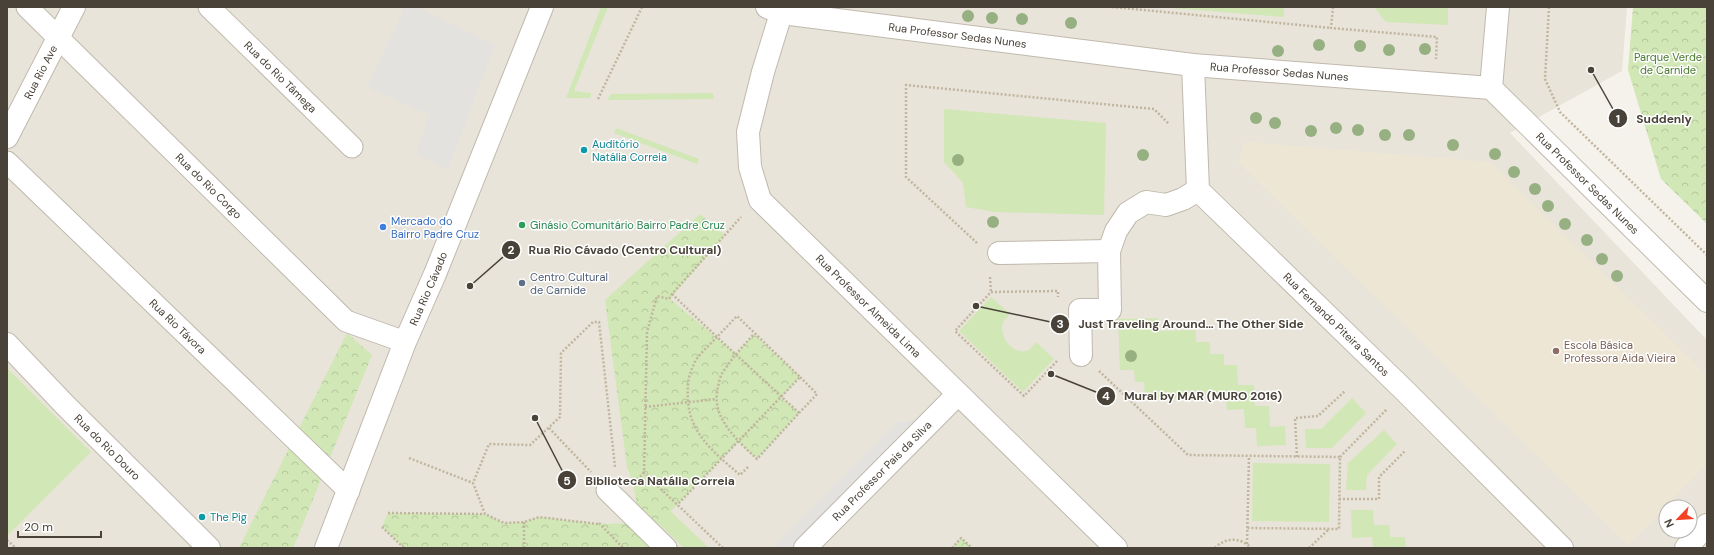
<svg xmlns="http://www.w3.org/2000/svg" width="1714" height="555" viewBox="0 0 1714 555" font-family="'DM Sans',sans-serif">
  <style>
    .residential { fill: #e8e4d9; fill-rule: evenodd }
    .education { fill: #ede6d5 }
    .grass { fill: #d1e7b5 }
    .park { fill: url(#park-crowns) }
    .parking { fill: #e4e2df }
    .lines { fill: none; stroke-linecap: round; stroke-linejoin: round }
    .pedestrian-casing { stroke: #c0b9ad; stroke-width: 23 }
    .minor-casing { stroke: #c0b9ad; stroke-width: 24 }
    .tertiary-casing { stroke: #c0b9ad; stroke-width: 24 }
    .path { stroke: #c1b59f; stroke-width: 2.5; stroke-dasharray: 2 2; stroke-linecap: butt }
    .pedestrian { stroke: #fff; stroke-width: 21 }
    .minor { stroke: #fff; stroke-width: 22 }
    .tertiary { stroke: #fff; stroke-width: 22 }
    .tree { fill: #97b082 }
    .culture-dot { fill: #0f9aa8; stroke: #fff; stroke-width: 1.5 }
    .leisure-dot { fill: #2e9e5b; stroke: #fff; stroke-width: 1.5 }
    .shop-dot { fill: #3f7fe0; stroke: #fff; stroke-width: 1.5 }
    .service-dot { fill: #5c6f8a; stroke: #fff; stroke-width: 1.5 }
    .education-dot { fill: #8d6e63; stroke: #fff; stroke-width: 1.5 }
    .labels { text-anchor: middle; stroke-width: 3; stroke-linejoin: round; paint-order: stroke }
    .street-label { font-size: 11px; fill: #494239; stroke: #fff }
    .park-label { font-size: 11px; fill: #4a7a2d; stroke: #fff }
    .culture-label { font-size: 11px; fill: #0d838f; stroke: #fff; text-anchor: start }
    .shop-label { font-size: 11px; fill: #366cbe; stroke: #fff; text-anchor: start }
    .leisure-label { font-size: 11px; fill: #27864d; stroke: #fff; text-anchor: start }
    .service-label { font-size: 11px; fill: #4e5e75; stroke: #fff; text-anchor: start }
    .education-label { font-size: 11px; fill: #785e54; stroke: #fff; text-anchor: start }
    .leader { fill: none; stroke: #494239; stroke-width: 1.5 }
    .callout-dot { fill: #494239; stroke: #fff; stroke-width: 1.5 }
    .mark-label { font-size: 12px; text-anchor: middle; font-weight: bold; fill: #fff }
    .callout-label { font-size: 12px; text-anchor: middle; font-weight: bold; fill: #494239; stroke: #fff; stroke-width: 3; stroke-linejoin: round; paint-order: stroke }
  </style>
  <defs>
    <pattern id="park-crowns" width="20" height="18" patternUnits="userSpaceOnUse"><rect width="20" height="18" fill="#d1e7b5"/><path d="M2 6a3 3 0 1 1 6 0M12 15a3 3 0 1 1 6 0" fill="none" stroke="#b5c79c"/></pattern>
  </defs>
  <rect width="100%" height="100%" fill="#f5f2eb"/>
  <path class="residential" d="M7 7H1627L1622 71 1510 133 1707 340V548H7ZM1666 507H1690V531H1666Z"/>
  <path class="education" d="M1245 142 1490 162 1707 375V464L1628 545 1238 162Z"/>
  <path class="grass" d="M601 7H608L574 91 591 93 590 98H566Z
    M1157 7H1284V17Z
    M1374 7H1448V25L1386 22Z
    M713 93 714 99 607 100 611 94Z
    M944 109 1106 123 1104 215 995 212 966 207 963 183 944 162Z
    M616 128 699 159 697 164 614 133Z
    M991 297 1010 314C1008 316 1005 319 1004 321 996 335 1015 359 1030 349 1032 347 1034 344 1036 342L1054 359 1023 392 959 331Z
    M1158 318 1159 331 1196 330V342H1210V354H1224V365H1237L1238 385H1254L1255 406H1269L1270 427 1285 426 1286 445 1257 446 1256 428H1245L1244 409 1227 410 1226 396 1145 399 1144 382H1135L1134 370H1120L1118 319Z
    M7 368 91 452 7 536Z
    M1352 398 1366 413 1332 448H1306L1305 429H1321Z
    M1384 430 1397 444 1367 475 1366 490H1346L1348 463Z
    M1253 463 1330 464 1329 522 1252 521Z
    M661 502 709 548H684L653 518Z
    M1351 510H1373L1374 525H1389L1390 537H1405L1406 548H1373L1372 537 1352 538Z
    M634 529 654 548H628Z"/>
  <path class="park" d="M1633 7H1707V224L1661 179 1628 70Z
    M700 214 725 235 670 299 736 354 754 334 800 377 781 397 799 413 757 459 738 442 677 505 633 548H404L382 527 388 513 485 514 504 523 524 522 539 517 598 524 640 523 633 483 627 467 605 300Z
    M347 333 372 355 293 548H239Z
    M961 538 972 548H952Z"/>
  <path class="parking" d="M405 7H417L495 45 448 169 416 155 429 115 367 87Z
    M915 420 789 548H772L897 422Z"/>
  <g class="lines">
    <defs>
      <g id="pedestrian">
        <path id="s1" d="M27 7 346 321 405 342"/>
        <path id="s2" d="M209 7 352 147"/>
        <path id="s3" d="M7 162 349 491"/>
        <path d="M607 490 666 548"/>
      </g>
      <g id="minor">
        <path id="s4" d="M767 7 782 13 1193 65 1491 88 1707 301"/>
        <path id="s5" d="M783 7 763 72 748 132 750 167 760 200 1116 548"/>
        <path id="s6" d="M1193 65 1198 190 1405 391 1562 548"/>
        <path d="M1491 88 1498 7"/>
        <path id="s7" d="M7 137 74 7"/>
        <path d="M1109 251 1116 231 1128 213 1146 202 1166 205 1183 199 1198 190"/>
        <path d="M999 253 1109 251 1110 310H1080L1081 355"/>
        <path id="s8" d="M7 344 65 405 209 548"/>
        <path id="s9" d="M805 548 958 394"/>
        <path d="M1686 548 1707 525"/>
      </g>
      <g id="tertiary">
        <path id="s10" d="M326 548 405 342 435 274 542 7"/>
      </g>
    </defs>
    <use href="#pedestrian" class="pedestrian-casing"/>
    <use href="#minor" class="minor-casing"/>
    <use href="#tertiary" class="tertiary-casing"/>
    <path class="path" d="M1112 7 1331 28
      M1333 7 1331 28 1437 37 1436 59
      M1549 7 1545 79 1560 112 1707 255
      M598 99 642 7
      M977 243 906 177V85L1154 109 1169 124
      M990 277 991 292
      M672 294 717 337 737 316 800 377 677 505
      M1057 361 1024 396 955 331 991 292 1058 291V297
      M1099 371 1188 455 1340 457 1339 529 1247 528
      M645 407 716 399
      M799 413 817 394 800 377
      M549 428 591 472
      M1297 457 1295 418 1318 416 1345 391
      M1340 457 1387 409
      M409 458 473 483
      M748 467 740 475C716 454 689 434 688 399 687 387 688 377 693 366 697 355 709 346 717 337L799 413 757 459C737 440 710 417 718 387 719 382 720 376 723 372 732 358 743 346 754 334
      M634 482 644 473
      M1339 499H1379V477L1405 451
      M388 513 485 514
      M599 523 623 548
      M598 524 539 517 524 522 504 523 485 514 473 483 489 444 530 445 560 417 561 353 593 322H599L615 467
      M382 527 404 548
      M7 540 16 548
      M1247 544 1249 456
      M524 548V522
      M723 548 644 473 647 332 657 296 669 299 672 294 741 217
      M952 548 961 538 972 548
      M1215 548C1225 537 1241 537 1251 548
      M1309 548 1329 529"/>
    <use href="#pedestrian" class="pedestrian"/>
    <use href="#minor" class="minor"/>
    <use href="#tertiary" class="tertiary"/>
  </g>
  <g class="tree">
    <circle cx="968" cy="16" r="6"/>
    <circle cx="992" cy="18" r="6"/>
    <circle cx="1022" cy="19" r="6"/>
    <circle cx="1071" cy="23" r="6"/>
    <circle cx="1319" cy="45" r="6"/>
    <circle cx="1360" cy="46" r="6"/>
    <circle cx="1425" cy="49" r="6"/>
    <circle cx="1389" cy="50" r="6"/>
    <circle cx="1278" cy="51" r="6"/>
    <circle cx="1256" cy="118" r="6"/>
    <circle cx="1275" cy="123" r="6"/>
    <circle cx="1336" cy="128" r="6"/>
    <circle cx="1358" cy="130" r="6"/>
    <circle cx="1311" cy="131" r="6"/>
    <circle cx="1385" cy="135" r="6"/>
    <circle cx="1409" cy="135" r="6"/>
    <circle cx="1453" cy="145" r="6"/>
    <circle cx="1495" cy="154" r="6"/>
    <circle cx="1143" cy="155" r="6"/>
    <circle cx="958" cy="160" r="6"/>
    <circle cx="1514" cy="172" r="6"/>
    <circle cx="1535" cy="189" r="6"/>
    <circle cx="1548" cy="206" r="6"/>
    <circle cx="993" cy="222" r="6"/>
    <circle cx="1565" cy="224" r="6"/>
    <circle cx="1587" cy="240" r="6"/>
    <circle cx="1602" cy="259" r="6"/>
    <circle cx="1617" cy="276" r="6"/>
    <circle cx="1131" cy="356" r="6"/>
  </g>
  <g class="culture-dot">
    <circle cx="584" cy="150" r="4"/>
    <circle cx="202" cy="517" r="4"/>
  </g>
  <circle class="leisure-dot" cx="522" cy="225" r="4"/>
  <circle class="shop-dot" cx="383" cy="227" r="4"/>
  <circle class="service-dot" cx="522" cy="283" r="4"/>
  <circle class="education-dot" cx="1556" cy="351" r="4"/>
  <g class="labels">
    <g class="street-label">
      <text dy="4" stroke="none"><textPath href="#s4" startOffset="193">Rua Professor Sedas Nunes</textPath></text>
      <text dy="4" stroke="none"><textPath href="#s4" startOffset="517">Rua Professor Sedas Nunes</textPath></text>
      <text dy="4" stroke="none"><textPath href="#s7" startOffset="73">Rua Rio Ave</textPath></text>
      <text dy="4" stroke="none"><textPath href="#s2" startOffset="100">Rua do Rio Tâmega</textPath></text>
      <text dy="4" stroke="none"><textPath href="#s4" startOffset="865">Rua Professor Sedas Nunes</textPath></text>
      <text dy="4" stroke="none"><textPath href="#s1" startOffset="255">Rua do Rio Corgo</textPath></text>
      <text dy="4" stroke="none"><textPath href="#s10" startOffset="279">Rua Rio Cávado</textPath></text>
      <text dy="4" stroke="none"><textPath href="#s5" startOffset="351">Rua Professor Almeida Lima</textPath></text>
      <text dy="4" stroke="none"><textPath href="#s6" startOffset="318">Rua Fernando Piteira Santos</textPath></text>
      <text dy="4" stroke="none"><textPath href="#s3" startOffset="237">Rua Rio Távora</textPath></text>
      <text dy="4" stroke="none"><textPath href="#s8" startOffset="144">Rua do Rio Douro</textPath></text>
      <text dy="4" stroke="none"><textPath href="#s9" startOffset="109">Rua Professor Pais da Silva</textPath></text>
    </g>
    <g class="park-label">
      <text x="1668" y="61">Parque Verde<tspan x="1668" dy="13">de Carnide</tspan></text>
    </g>
    <g class="culture-label">
      <text x="592" y="148">Auditório<tspan x="592" dy="13">Natália Correia</tspan></text>
      <text x="210" y="521">The Pig</text>
    </g>
    <g class="shop-label">
      <text x="391" y="225">Mercado do<tspan x="391" dy="13">Bairro Padre Cruz</tspan></text>
    </g>
    <g class="leisure-label">
      <text x="530" y="229">Ginásio Comunitário Bairro Padre Cruz</text>
    </g>
    <g class="service-label">
      <text x="530" y="281">Centro Cultural<tspan x="530" dy="13">de Carnide</tspan></text>
    </g>
    <g class="education-label">
      <text x="1564" y="349">Escola Básica<tspan x="1564" dy="13">Professora Aida Vieira</tspan></text>
    </g>
  </g>
  <path class="leader" d="M1591 70L1618 118M470 286L511 250M976 306L1060 324M1051 374L1106 396M535 418L567 480"/>
  <g class="callout-dot">
    <circle cx="1591" cy="70" r="4"/>
    <circle cx="470" cy="286" r="4"/>
    <circle cx="976" cy="306" r="4"/>
    <circle cx="1051" cy="374" r="4"/>
    <circle cx="535" cy="418" r="4"/>
    <circle cx="1618" cy="118" r="10"/>
    <circle cx="511" cy="250" r="10"/>
    <circle cx="1060" cy="324" r="10"/>
    <circle cx="1106" cy="396" r="10"/>
    <circle cx="567" cy="480" r="10"/>
  </g>
  <g class="mark-label">
    <text x="1618" y="123">1</text>
    <text x="511" y="254">2</text>
    <text x="1060" y="328">3</text>
    <text x="1106" y="400">4</text>
    <text x="567" y="485">5</text>
  </g>
  <g class="callout-label">
    <text x="1664" y="123">Suddenly</text>
    <text x="625" y="254">Rua Rio Cávado (Centro Cultural)</text>
    <text x="1191" y="328">Just Traveling Around… The Other Side</text>
    <text x="1203" y="400">Mural by MAR (MURO 2016)</text>
    <text x="660" y="485">Biblioteca Natália Correia</text>
  </g>
  <rect width="1714" height="555" fill="none" stroke="#494239" stroke-width="16"/>
  <g transform="translate(1678 519) rotate(245)"><circle r="19" fill="#ffffff" stroke="#b6b3b0"/>
  <path d="M0-3L7 15L0 10L-7 15Z" fill="#f34324"/>
  <text y="-6" font-size="11" font-weight="bold" text-anchor="middle" fill="#494239">N</text>
  </g>
  <path d="M18 531v6h83v-6" fill="none" stroke="#494239" stroke-width="2"/>
  <text x="24" y="531" font-size="12" fill="#494239" stroke="#ffffff" stroke-width="3" paint-order="stroke">20 m</text>
</svg>
